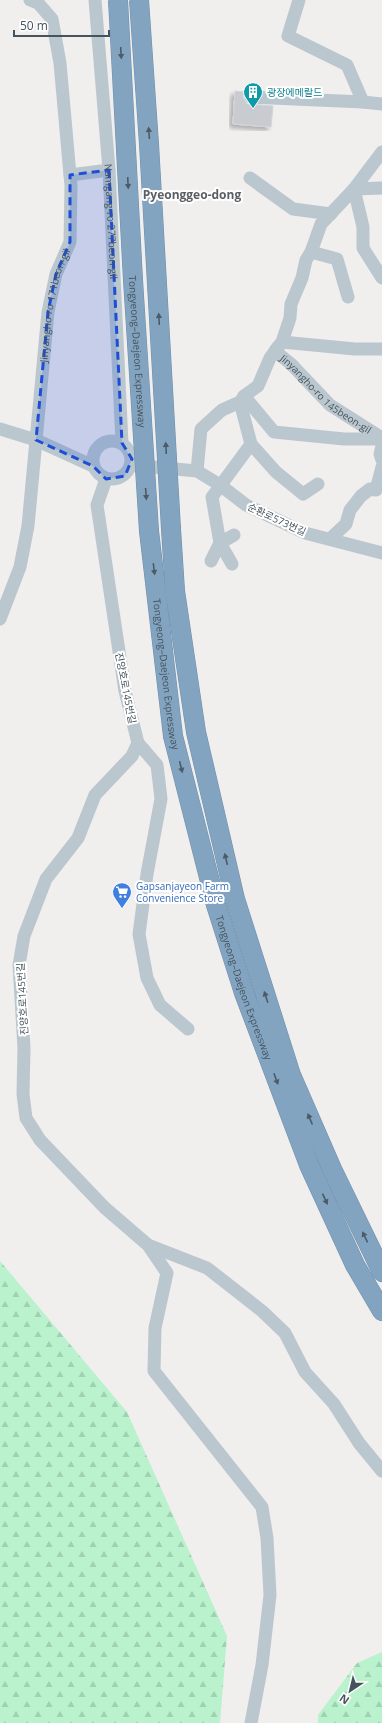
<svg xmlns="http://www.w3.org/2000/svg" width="382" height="1723" viewBox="0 0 382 1723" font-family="'Open Sans','Noto Sans KR',sans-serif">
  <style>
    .forest { fill: url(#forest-firs) }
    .building { fill: #c8ccd1; stroke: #d2d5da; filter: url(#shadow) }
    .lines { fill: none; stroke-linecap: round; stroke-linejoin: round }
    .highway-casing { stroke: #6e8fac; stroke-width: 20 }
    .minor { stroke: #bbc7ce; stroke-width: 13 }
    .highway { stroke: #83a4c0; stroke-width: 19 }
    .highway-bridge-casing { stroke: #6e8fac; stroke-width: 20; stroke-linecap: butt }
    .highway-bridge { stroke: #83a4c0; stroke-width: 19 }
    .oneway { fill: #4b5b67 }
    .marked { fill: #1d4ed8; fill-opacity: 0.2; stroke: #1d4ed8; stroke-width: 3; stroke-dasharray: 8 5; stroke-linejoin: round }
    .labels { text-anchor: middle; stroke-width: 4; stroke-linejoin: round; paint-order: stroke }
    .culture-label { font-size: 10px; fill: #0d838f; stroke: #fff; text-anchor: start }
    .street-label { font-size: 10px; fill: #45535d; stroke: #fff }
    .shop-label { font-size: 10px; fill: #366cbe; stroke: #fff; text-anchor: start }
    .quarter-label { font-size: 12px; font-weight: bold; fill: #5a5f64; stroke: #fff }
  </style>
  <defs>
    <pattern id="forest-firs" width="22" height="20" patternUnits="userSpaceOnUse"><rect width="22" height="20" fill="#b9f2cc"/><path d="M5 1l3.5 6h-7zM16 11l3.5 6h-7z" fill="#a0d1b2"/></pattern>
    <filter id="shadow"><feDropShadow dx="-3.5" dy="3.5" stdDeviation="2" flood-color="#0004"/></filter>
  </defs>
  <rect width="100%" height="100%" fill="#f1eeee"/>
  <path class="forest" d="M0 1261 127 1412 227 1636 220 1723H0Z
    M382 1652V1723H318V1715L357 1663Z"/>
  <path class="building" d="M235 91 245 92 243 97 247 104 273 106 271 127 233 124Z"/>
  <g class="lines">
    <defs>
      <g id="highway">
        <path d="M171 529 175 591 196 732 235 899 291 1075 332 1169 382 1272"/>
        <path id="s4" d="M149 531 173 736 216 905 244 993 309 1165 355 1265 382 1311"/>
      </g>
    </defs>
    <use href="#highway" class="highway-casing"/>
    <g class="minor">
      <path id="s1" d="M95 0 109 170 122 443"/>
      <path d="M299 0 288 36 347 65 363 102"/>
      <path d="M251 97 363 102 382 104"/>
      <path d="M382 152 354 189 321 224 311 252 306 260 302 278 291 304 290 318 282 342 270 358 258 386 244 396 274 432 344 439H382"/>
      <path d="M70 175 109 170"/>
      <path d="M250 178 293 209 331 214"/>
      <path d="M382 188 354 189 363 227V248L382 278"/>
      <path d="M311 252 337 259 348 297"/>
      <path d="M282 342 355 349H382"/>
      <path id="s2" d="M278 347 275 351 291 364 330 405 382 438"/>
      <path d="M0 429 36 440 93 466"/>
      <circle cx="112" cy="460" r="19"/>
      <path d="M251 444 276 472 303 494 318 484"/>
      <path d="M382 446 380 454 382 460"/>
      <path d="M132 465 197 471 220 485 246 505 305 533 382 553"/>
      <path d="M197 471 201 429 222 410 240 402 244 396"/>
      <path d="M106 479 97 505 125 691 138 743 132 756 95 795 78 838 46 879 24 936 19 965 24 1048 23 1094 26 1118 40 1140 105 1208 148 1245 167 1273 155 1328 154 1371 262 1507 267 1538 270 1595 262 1665 251 1723"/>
      <path d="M234 535 220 543 212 497 251 444 240 402"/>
      <path d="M330 539 346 524 350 510 361 496 370 489 376 490 382 467"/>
      <path d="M211 561 220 543 232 564"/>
      <path id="s3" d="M0 619 20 567 28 526 48 312 56 274 70 242 71 186 60 63 52 19 38 3 30 0"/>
      <path d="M138 743 157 765 161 799 147 874 139 934 147 978 160 1005 188 1029"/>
      <path d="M148 1245 207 1268 262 1311 285 1333 305 1372 334 1404 359 1443 382 1471"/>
    </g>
    <use href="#highway" class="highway"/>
    <defs>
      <g id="highway-bridge">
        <path id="s5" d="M118 0 133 280 149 531"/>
        <path d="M139 0 149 144 171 529"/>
      </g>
    </defs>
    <use href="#highway-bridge" class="highway-bridge-casing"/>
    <use href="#highway-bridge" class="highway-bridge"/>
  </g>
  <defs><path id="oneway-solid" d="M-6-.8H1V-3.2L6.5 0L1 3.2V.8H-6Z"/></defs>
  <g class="oneway">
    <use href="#oneway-solid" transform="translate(121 53) rotate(87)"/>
    <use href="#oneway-solid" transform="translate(149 133) rotate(-94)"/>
    <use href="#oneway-solid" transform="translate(128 183) rotate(87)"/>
    <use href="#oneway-solid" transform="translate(159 319) rotate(-93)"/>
    <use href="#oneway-solid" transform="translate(166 448) rotate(-93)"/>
    <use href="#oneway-solid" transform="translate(146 494) rotate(86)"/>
    <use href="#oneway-solid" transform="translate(154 569) rotate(83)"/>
    <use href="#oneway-solid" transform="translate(181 767) rotate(76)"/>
    <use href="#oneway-solid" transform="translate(226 859) rotate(-103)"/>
    <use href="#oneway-solid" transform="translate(266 997) rotate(-108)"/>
    <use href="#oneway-solid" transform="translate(276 1079) rotate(70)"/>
    <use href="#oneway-solid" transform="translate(310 1119) rotate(-113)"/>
    <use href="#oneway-solid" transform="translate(325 1199) rotate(65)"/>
    <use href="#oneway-solid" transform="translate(365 1237) rotate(-116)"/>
  </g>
  <path class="marked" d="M109 170 122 443 132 459 125 476 106 479 93 466 36 440 48 312 56 274 70 242V175Z"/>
  <defs>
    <symbol id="building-pin" viewBox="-11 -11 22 30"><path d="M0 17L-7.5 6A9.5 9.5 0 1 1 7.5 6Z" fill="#0f9aa8" stroke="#fff"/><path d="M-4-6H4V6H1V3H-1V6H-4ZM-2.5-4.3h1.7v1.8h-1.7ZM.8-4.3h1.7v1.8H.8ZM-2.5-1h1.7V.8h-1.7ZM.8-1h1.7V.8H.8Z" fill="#fff"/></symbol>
    <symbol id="supermarket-pin" viewBox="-11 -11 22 30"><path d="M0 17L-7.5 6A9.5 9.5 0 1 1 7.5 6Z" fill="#3f7fe0" stroke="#fff"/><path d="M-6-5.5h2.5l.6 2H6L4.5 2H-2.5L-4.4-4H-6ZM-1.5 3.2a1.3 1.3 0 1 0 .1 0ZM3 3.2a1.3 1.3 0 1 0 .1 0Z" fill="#fff"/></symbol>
  </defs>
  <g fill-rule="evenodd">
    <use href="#building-pin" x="242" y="81" width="22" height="30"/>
    <use href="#supermarket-pin" x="111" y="881" width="22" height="30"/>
  </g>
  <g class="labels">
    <g class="culture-label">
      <text x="267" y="96">광장에메랄드</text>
    </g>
    <g class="street-label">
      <text dy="4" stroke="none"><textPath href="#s1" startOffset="222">Namgang-ro 277beon-gil</textPath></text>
      <text dy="4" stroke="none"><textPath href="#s3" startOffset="320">Jinyangho-ro 171beon-gil</textPath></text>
      <text dy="4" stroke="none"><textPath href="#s5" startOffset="352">Tongyeong–Daejeon Expressway</textPath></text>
      <text dy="4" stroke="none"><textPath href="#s2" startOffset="72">Jinyangho-ro 145beon-gil</textPath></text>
      <text transform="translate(277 519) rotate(25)" y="4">순환로573번길</text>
      <text dy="4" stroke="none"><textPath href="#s4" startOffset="144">Tongyeong–Daejeon Expressway</textPath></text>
      <text transform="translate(126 688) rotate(79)" y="4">진양호로145번길</text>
      <text dy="4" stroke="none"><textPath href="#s4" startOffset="468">Tongyeong–Daejeon Expressway</textPath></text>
      <text transform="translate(22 999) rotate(-93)" y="4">진양호로145번길</text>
    </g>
    <g class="shop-label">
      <text x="136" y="890">Gapsanjayeon Farm<tspan x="136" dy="12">Convenience Store</tspan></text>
    </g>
    <g class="quarter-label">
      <text x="192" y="199">Pyeonggeo-dong</text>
    </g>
  </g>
  <g transform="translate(350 1691) rotate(215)" stroke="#ffffff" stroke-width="3" paint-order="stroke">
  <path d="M0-3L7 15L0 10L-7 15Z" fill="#45535d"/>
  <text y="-6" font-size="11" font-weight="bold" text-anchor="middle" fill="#45535d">N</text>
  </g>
  <path d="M14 30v6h95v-6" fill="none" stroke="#45535d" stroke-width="2"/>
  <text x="20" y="30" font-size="12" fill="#45535d" stroke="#ffffff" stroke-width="3" paint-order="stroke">50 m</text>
</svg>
